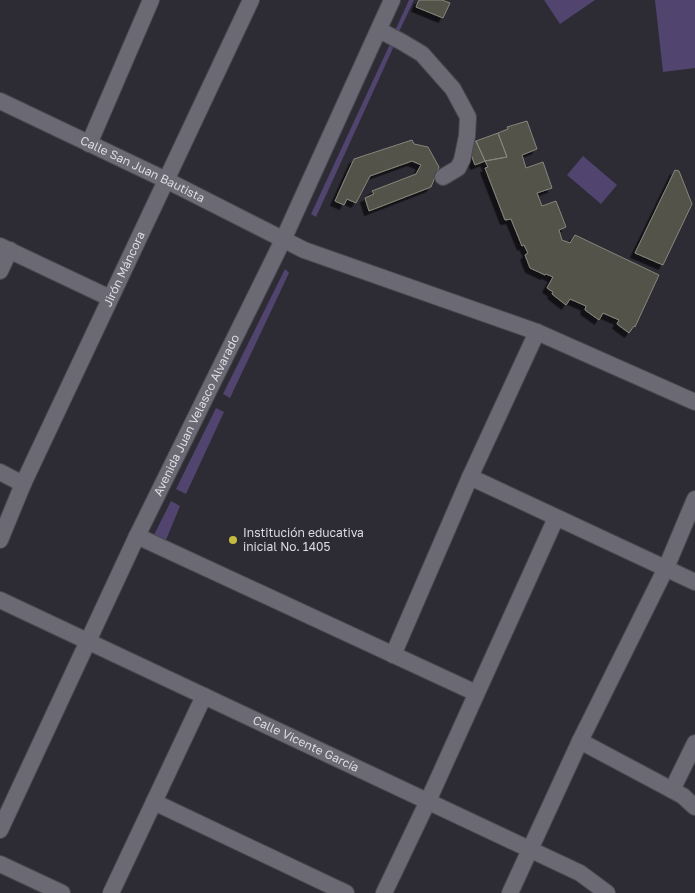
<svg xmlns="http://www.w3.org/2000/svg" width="695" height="893" viewBox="0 0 695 893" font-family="'Golos Text',sans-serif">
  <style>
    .green { fill: #51456f }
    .building { fill: #525248; stroke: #87877c; filter: url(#shadow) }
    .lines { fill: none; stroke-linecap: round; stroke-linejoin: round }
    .minor-casing { stroke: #49484f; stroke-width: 18 }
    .minor { stroke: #6b6973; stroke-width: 16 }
    .poi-dot { fill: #c4bc3e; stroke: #2d2b34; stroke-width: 2 }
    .labels { text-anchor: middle; stroke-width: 5; stroke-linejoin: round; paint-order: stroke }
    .street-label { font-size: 12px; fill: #dcdbe1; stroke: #2d2b34 }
    .poi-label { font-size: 12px; fill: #dcdbe1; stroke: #2d2b34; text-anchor: start }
  </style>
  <defs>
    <filter id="shadow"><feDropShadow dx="-4.5" dy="4.5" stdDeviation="0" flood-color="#0009"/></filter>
  </defs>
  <rect width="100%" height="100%" fill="#2d2b34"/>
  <path class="green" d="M409 0H414L398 34 394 33Z
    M544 0H595L560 24Z
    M655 0H695V68L663 72Z
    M390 44 394 46 316 217 311 214Z
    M583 156 617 185 601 204 567 175Z
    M285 269 289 273 230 398 223 394Z
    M216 408 224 412 186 494 176 489Z
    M171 501 180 506 166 540 154 535Z"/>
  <path class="building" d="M419 0H442L450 3 443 18 416 7Z
    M527 121 537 149 522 155 526 168 543 162 552 188 537 193 542 206 556 201 566 227 559 230 562 240 570 243 575 235 659 275 635 327 634 326 629 333 617 324 619 320 603 313 599 320 585 310 586 306 570 299 566 305 552 294 553 292 547 288 553 277 546 274 545 275 530 268 525 255 528 253 524 245 522 246 511 219 505 220 485 168 488 167 485 161 507 157 498 133 508 129 507 127Z
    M498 133 507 157 485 161 476 141Z
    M412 140 414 144 428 147 439 167 431 187 369 211 365 198 374 194 372 191 416 174 421 165 412 161 370 176 356 203 347 199 344 205 335 201 354 159Z
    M476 141 485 161 475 165 467 144Z
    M675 170 679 171 692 204 663 265 635 253Z"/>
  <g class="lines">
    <defs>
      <g id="minor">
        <path d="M379 30 402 42 422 54 453 89 468 117 467 136 462 160 458 168 443 177"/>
        <path id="s1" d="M0 101 166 180 304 250 537 332 695 402"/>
        <path d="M89 144 151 0"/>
        <path d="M0 246 110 298"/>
        <path d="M0 271 10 250"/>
        <path d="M0 472 23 484"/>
        <path d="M470 477 695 582"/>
        <path d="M137 536 476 693"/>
        <path id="s2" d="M0 540 23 484 251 0"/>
        <path id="s3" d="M0 600 580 873 607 893"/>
        <path d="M393 655 470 477 537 332"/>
        <path d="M580 741 672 790 683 796 695 807"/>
        <path d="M672 790 695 743"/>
        <path d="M154 802 346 893"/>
        <path id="s4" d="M0 830 137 536 283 240 392 0"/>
        <path d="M0 864 62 893"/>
        <path d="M111 893 204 696"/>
        <path d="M384 893 428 801 556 518"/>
        <path d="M510 893 580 741 666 568 695 499"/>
      </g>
    </defs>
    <use href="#minor" class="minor-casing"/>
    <use href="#minor" class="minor"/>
  </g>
  <circle class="poi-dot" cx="233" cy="540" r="5"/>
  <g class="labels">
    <g class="street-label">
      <text dy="4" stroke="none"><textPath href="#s1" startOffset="158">Calle San Juan Bautista</textPath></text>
      <text dy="4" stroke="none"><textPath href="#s2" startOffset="298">Jirón Máncora</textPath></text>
      <text dy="4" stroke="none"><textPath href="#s4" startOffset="459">Avenida Juan Velasco Alvarado</textPath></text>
      <text dy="4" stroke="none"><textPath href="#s3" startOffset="338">Calle Vicente García</textPath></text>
    </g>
    <g class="poi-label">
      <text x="243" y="537">Institución educativa<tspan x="243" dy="14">inicial No. 1405</tspan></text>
    </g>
  </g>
</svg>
